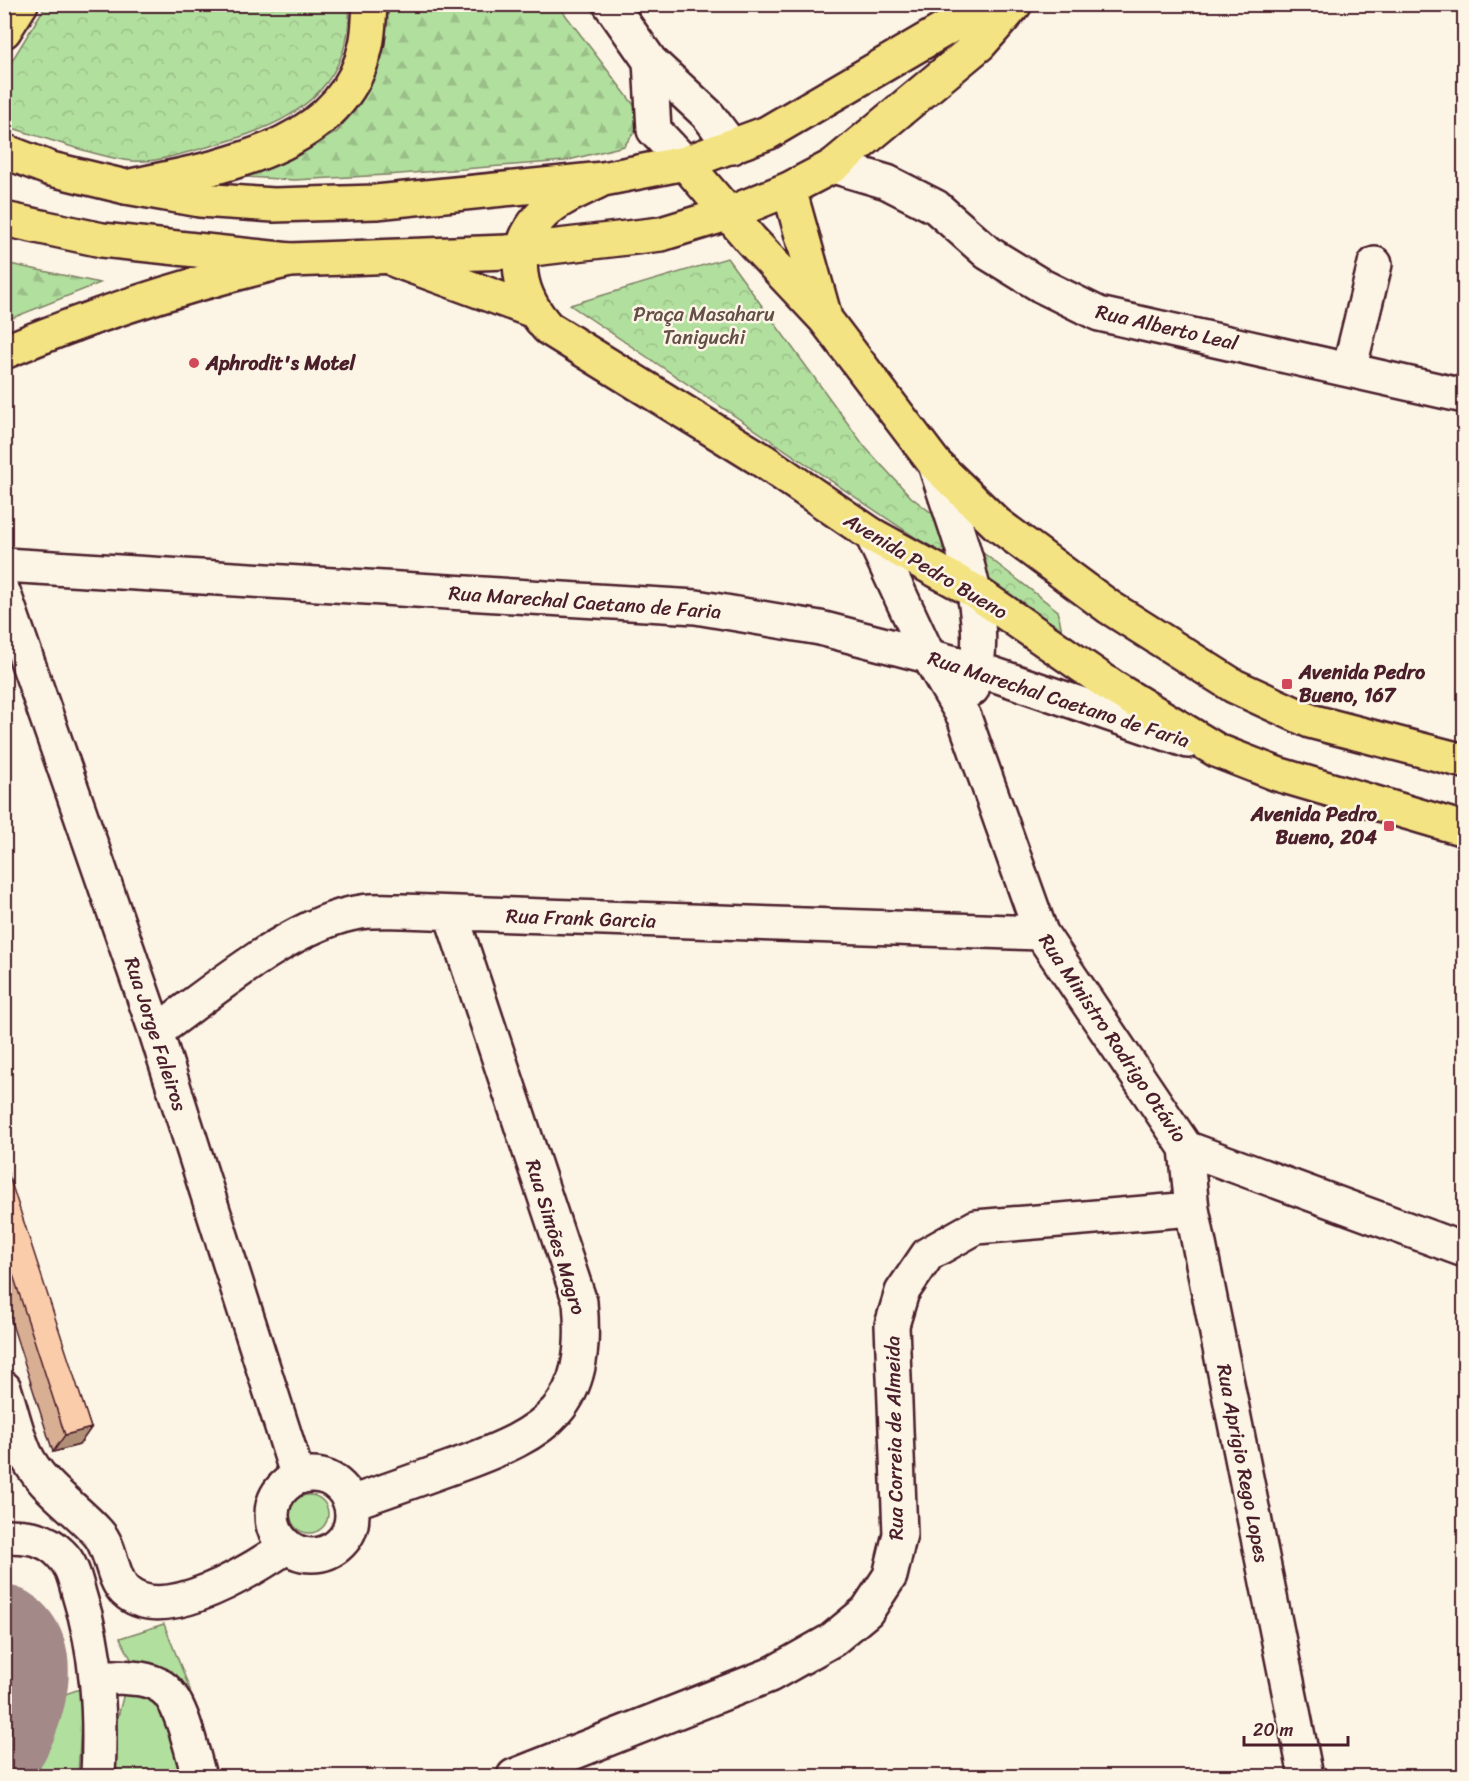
<svg xmlns="http://www.w3.org/2000/svg" width="1469" height="1781" viewBox="0 0 1469 1781" font-family="Sriracha,sans-serif">
  <style>
    .green { fill: #b1df9e; stroke: #7e7f64; stroke-width: 1.5 }
    .forest { fill: url(#forest-firs); stroke: #7e7f64; stroke-width: 1.5 }
    .park { fill: url(#park-crowns); stroke: #7e7f64; stroke-width: 1.5 }
    .lines { fill: none; stroke-linecap: round; stroke-linejoin: round }
    .taxiway { stroke: #a38a88; stroke-width: 93 }
    .minor-casing { stroke: #4a1f2b; stroke-width: 38 }
    .major-casing { stroke: #4a1f2b; stroke-width: 38 }
    .highway-casing { stroke: #4a1f2b; stroke-width: 38 }
    .minor { stroke: #fcf5e5; stroke-width: 33 }
    .major { stroke: #f4e382; stroke-width: 33 }
    .highway { stroke: #f4e382; stroke-width: 33 }
    .wall { fill: #d8af92; stroke: #4a1f2b; stroke-width: 1.5 }
    .shaded-wall { fill: #b08f77; stroke: #4a1f2b; stroke-width: 1.5 }
    .building { fill: #fbccaa; stroke: #4a1f2b; stroke-width: 1.5 }
    .poi-dot { fill: #d1495b; stroke: #fcf5e5; stroke-width: 2 }
    .labels { text-anchor: middle; stroke-width: 5; stroke-linejoin: round; paint-order: stroke }
    .park-label { font-size: 20px; fill: #644f48; stroke: #fcf5e5 }
    .street-label { font-size: 20px; fill: #4a1f2b; stroke: #fcf5e5 }
    .poi-label { font-size: 20px; font-weight: bold; fill: #4a1f2b; stroke: #fcf5e5; text-anchor: start }
  </style>
  <defs>
    <pattern id="forest-firs" width="22" height="20" patternUnits="userSpaceOnUse" patternTransform="scale(1.5)"><rect width="22" height="20" fill="#b1df9e"/><path d="M5 1l3.5 6h-7zM16 11l3.5 6h-7z" fill="#9abf88"/></pattern>
    <pattern id="park-crowns" width="20" height="18" patternUnits="userSpaceOnUse" patternTransform="scale(1.5)"><rect width="20" height="18" fill="#b1df9e"/><path d="M2 6a3 3 0 1 1 6 0M12 15a3 3 0 1 1 6 0" fill="none" stroke="#9abf88"/></pattern>
  </defs>
  <rect width="100%" height="100%" fill="#fcf5e5"/>
  <filter id="ink" filterUnits="userSpaceOnUse"><feTurbulence type="fractalNoise" baseFrequency=".0167" numOctaves="2"/><feDisplacementMap in="SourceGraphic" scale="12" xChannelSelector="R" yChannelSelector="G"/><feConvolveMatrix kernelMatrix="1 2 1 2 8 2 1 2 1" color-interpolation-filters="sRGB"/></filter>
  <g filter="url(#ink)">
    <path class="green" d="M290 1514a19 19 0 1 1 38 0a19 19 0 1 1-38 0Z
      M164 1624 191 1692 171 1675 144 1667 131 1659 120 1638Z
      M83 1688 78 1776H42L38 1759 53 1698Z
      M124 1693 146 1699 160 1707 187 1776H111L114 1732Z"/>
    <path class="forest" d="M389 5H558L637 109 639 126 624 146 565 161 387 175 294 180 245 177 288 160 337 132 368 91 384 50Z
      M5 263 100 283 5 321Z"/>
    <path class="park" d="M46 5V4L350 5C349 16 349 29 346 41 330 110 261 133 200 149 176 155 149 165 124 160 84 153 44 137 5 126V72Z
      M727 258 865 447 911 497 1058 611 1063 637 570 305Z"/>
    <g class="lines">
      <path class="taxiway" d="M4 1632C37 1653 18 1709 4 1737"/>
      <defs>
        <path id="minor" d="M610 4 650 61 708 115 732 147
          M650 61 654 130 685 163
          M833 166 887 182 936 207 988 253 1042 286 1099 314 1464 396
          M1349 370 1375 264
          M935 464C957 535 994 614 972 689
          M872 535 929 657 964 717 1041 933 1186 1148 1464 1250
          M4 565 696 607 820 628 978 669 1188 741
          M4 594 156 1032 298 1477
          M156 1032C211 993 294 921 361 912 374 910 388 911 402 911L1041 933
          M1186 1148 1192 1209 1306 1776
          M4 1388C11 1409 16 1433 25 1453 40 1486 75 1507 98 1533 112 1548 111 1577 125 1591 163 1627 252 1570 286 1547
          M272 1515a40 40 0 1 1 80 0a40 40 0 1 1-80 0Z
          M350 1503C386 1491 422 1478 458 1465 548 1432 590 1408 580 1302L451 914
          M4 1536C25 1536 45 1537 60 1553 72 1564 75 1579 79 1594 98 1654 101 1714 98 1776
          M97 1676C117 1678 145 1675 162 1687 182 1700 192 1754 199 1776
          M514 1776 770 1675 832 1640 867 1611 890 1576 900 1534 892 1325 902 1292 928 1254 976 1227 1192 1209"/>
        <path id="major" d="M4 151 51 169 126 187 200 200 274 205 376 202 603 179 685 163 767 133 988 4
          M685 163 751 240 825 319 935 464 997 524 1109 607 1234 686 1310 721 1464 761
          M603 179C582 190 555 199 539 218 508 254 519 296 548 328L762 460 872 535 974 591 1114 688 1218 751 1277 774 1464 829
          M789 189 824 314
          M4 219 102 240 290 260 507 252 661 234 730 213 789 189 833 166 980 44 1015 4
          M397 261 531 310"/>
        <path id="highway" d="M4 31 21 4
          M126 187C213 168 344 151 366 45 369 32 369 18 370 4
          M4 352C97 313 192 283 290 260"/>
      </defs>
      <use href="#minor" class="minor-casing"/>
      <use href="#major" class="major-casing"/>
      <use href="#highway" class="highway-casing"/>
      <use href="#minor" class="minor"/>
      <use href="#major" class="major"/>
      <use href="#highway" class="highway"/>
    </g>
    <path class="wall" d="M4 1174 91 1428 79 1445 53 1452 4 1299Z"/>
    <path class="shaded-wall" d="M91 1428 79 1445 53 1452 65 1435Z"/>
    <path class="building" d="M8 1173 91 1428 65 1435 4 1247V1174Z"/>
  </g>
  <g class="poi-dot">
    <circle cx="194" cy="363" r="6"/>
    <rect x="1281" y="678" width="12" height="12" rx="3"/>
    <rect x="1383" y="820" width="12" height="12" rx="3"/>
  </g>
  <g class="labels">
    <g class="park-label">
      <text x="704" y="321">Praça Masaharu<tspan x="704" dy="23">Taniguchi</tspan></text>
    </g>
    <g class="street-label">
      <text transform="translate(1167 327) rotate(13)" y="7">Rua Alberto Leal</text>
      <text transform="translate(926 566) rotate(31)" y="7">Avenida Pedro Bueno</text>
      <text transform="translate(585 602) rotate(4)" y="7">Rua Marechal Caetano de Faria</text>
      <text transform="translate(1059 699) rotate(18)" y="7">Rua Marechal Caetano de Faria</text>
      <text transform="translate(581 918) rotate(2)" y="7">Rua Frank Garcia</text>
      <text transform="translate(156 1034) rotate(72)" y="7">Rua Jorge Faleiros</text>
      <text transform="translate(1113 1038) rotate(56)" y="7">Rua Ministro Rodrigo Otávio</text>
      <text transform="translate(556 1237) rotate(73)" y="7">Rua Simões Magro</text>
      <text transform="translate(894 1438) rotate(-91)" y="7">Rua Correia de Almeida</text>
      <text transform="translate(1243 1463) rotate(79)" y="7">Rua Aprigio Rego Lopes</text>
    </g>
    <g class="poi-label">
      <text x="206" y="370">Aphrodit's Motel</text>
      <text x="1299" y="679">Avenida Pedro<tspan x="1299" dy="23">Bueno, 167</tspan></text>
      <text x="1377" y="821" text-anchor="end">Avenida Pedro<tspan x="1377" dy="23">Bueno, 204</tspan></text>
    </g>
  </g>
  <rect width="1469" height="1781" fill="none" stroke="#fcf5e5" stroke-width="24"/>
  <rect x="12" y="12" width="1445" height="1757" fill="none" stroke="#4a1f2b" stroke-width="2" filter="url(#ink)"/>
  <path d="M1244 1736v9h104v-9" fill="none" stroke="#4a1f2b" stroke-width="3"/>
  <text x="1253" y="1736" font-size="18" fill="#4a1f2b" stroke="#fcf5e5" stroke-width="4.5" paint-order="stroke">20 m</text>
</svg>
